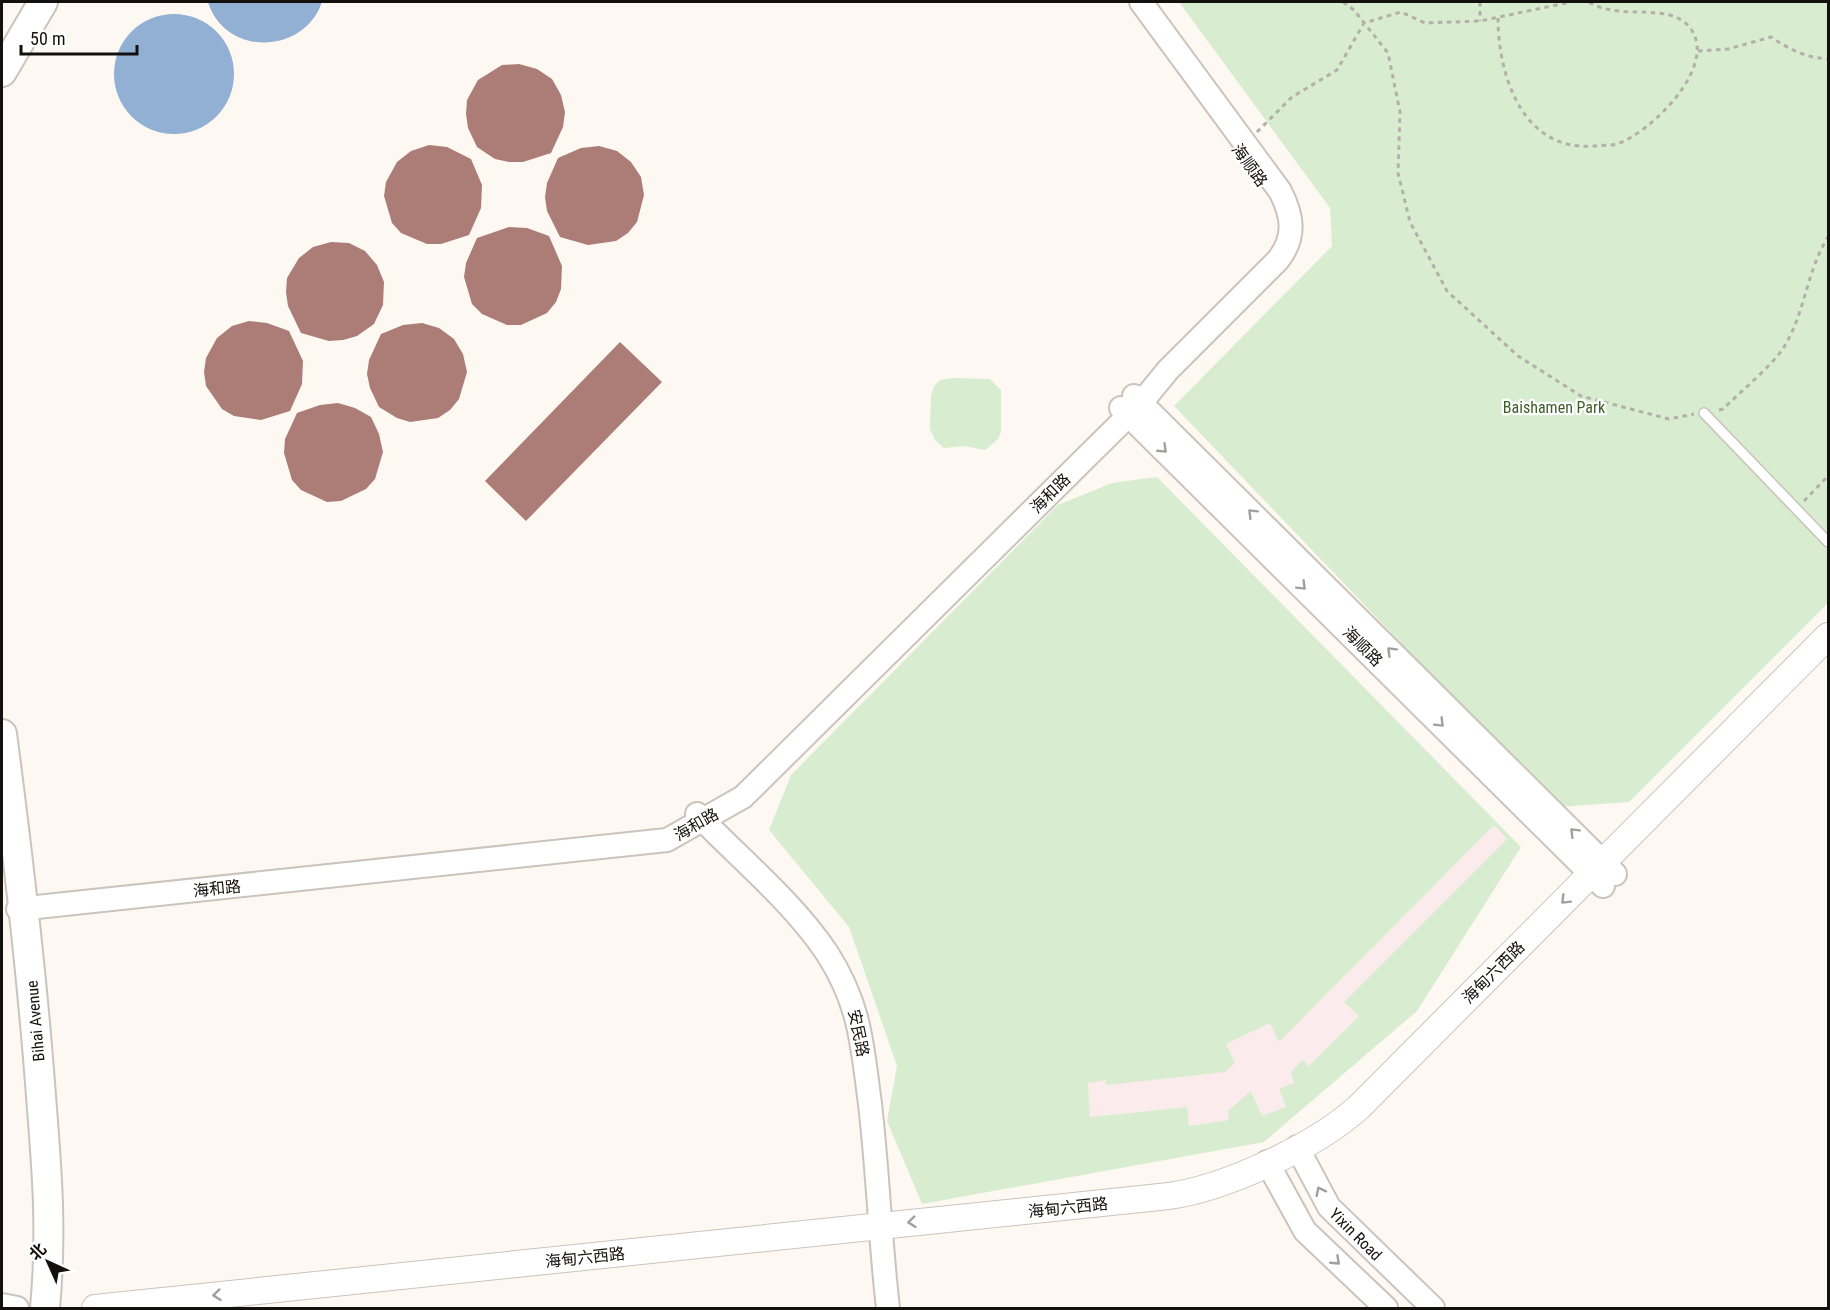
<svg xmlns="http://www.w3.org/2000/svg" width="1830" height="1310" viewBox="0 0 1830 1310" font-family="'Roboto Condensed','Noto Sans SC',sans-serif">
  <style>
    .commercial { fill: #fbebed }
    .green { fill: #d8eccf; fill-rule: evenodd }
    .water { fill: #92afd4 }
    .building { fill: #ac7c76 }
    .lines { fill: none; stroke-linecap: round; stroke-linejoin: round }
    .service-casing { stroke: #cbc4bc; stroke-width: 12 }
    .tertiary-casing { stroke: #cbc4bc; stroke-width: 26 }
    .secondary-casing { stroke: #cbc4bc; stroke-width: 28 }
    .primary-casing { stroke: #cbc4bc; stroke-width: 32 }
    .path { stroke: #b4afaa; stroke-width: 3; stroke-dasharray: 4.5 4.5; stroke-linecap: butt }
    .service { stroke: #fff; stroke-width: 9 }
    .tertiary { stroke: #fff; stroke-width: 22 }
    .secondary { stroke: #fff; stroke-width: 26 }
    .primary { stroke: #fff; stroke-width: 28 }
    .oneway { stroke: #a1a09f }
    .labels { text-anchor: middle; stroke-width: 4.5; stroke-linejoin: round; paint-order: stroke }
    .street-label { font-size: 16px; fill: #13110e; stroke: #fff }
    .park-label { font-size: 16px; fill: #3b5e27; stroke: #fff }
  </style>
  <rect width="100%" height="100%" fill="#fef8f2"/>
  <path class="commercial" d="M1494 825 1507 839 1344 1002 1359 1016 1294 1083 1287 1107 1262 1116 1252 1091 1229 1111V1120L1188 1126 1187 1107 1090 1117 1088 1083 1106 1079V1084L1226 1044 1270 1023 1279 1042Z"/>
  <path class="green" d="M1179 2H1828V603L1629 802 1558 807 1174 406 1332 246 1330 208Z
    M954 378 990 379 1001 390V432L998 439 985 450 964 446 944 448 935 440 930 429 931 396 934 386 940 380Z
    M1157 477 1521 847 1417 1011 1264 1142 922 1204 887 1121 897 1066 849 927 769 830 791 775 1058 505 1112 483ZM1494 825 1507 839 1344 1002 1359 1016 1309 1066 1302 1060 1291 1072 1294 1083 1279 1089 1286 1107 1262 1116 1251 1091 1228 1111 1229 1120 1189 1126 1187 1107 1090 1117 1088 1083 1106 1080V1085L1225 1072 1235 1063 1226 1044 1270 1023 1279 1042Z"/>
  <path class="water" d="M208 2H322C304 55 225 57 208 2Z
    M114 74a60 60 0 1 1 120 0a60 60 0 1 1-120 0Z"/>
  <path class="building" d="M519 64 537 69 552 79 561 95 565 112 563 127 551 153 523 162H509L495 159 477 147 468 128 466 114 467 100 478 80 502 65Z
    M429 145 447 147 471 159 482 185 481 208 469 235 441 244H427L401 233 392 223 384 196 386 182 397 162 411 151Z
    M599 146 617 151 631 162 641 177 644 195 637 222 628 233 616 241 588 245 560 237 547 211 545 197 547 183 558 158 581 148Z
    M509 227 527 228 549 236 562 266 561 289 556 302 547 313 521 325H507L482 314 472 304 464 277 466 263 477 238Z
    M331 242 349 243 365 251 377 265 384 282 383 305 374 324 357 336 343 340 329 341 301 333 288 306 286 292 287 278 299 258 313 247Z
    M249 321 267 323 289 331 303 361 302 384 290 411 261 420 234 416 222 409 206 386 204 372 206 358 217 338 232 326Z
    M422 323 439 328 454 339 463 354 467 372 459 399 450 410 438 418 410 422 397 418 379 407 370 388 367 374 369 360 381 334 403 325Z
    M620 342 662 382 526 521 485 481Z
    M338 403 355 408 371 417 379 434 383 452 375 479 366 489 341 501 327 502 301 490 292 480 284 453 285 439 297 413 320 405Z"/>
  <g class="lines">
    <defs>
      <path id="service" d="M1704 413 1828 542"/>
      <path id="tertiary" d="M1134 396 1615 874
        M1121 408 1603 886
        M697 814C740 859 792 901 827 953 861 1006 862 1045 870 1104 878 1172 880 1240 888 1308
        M18 909 667 840 743 797 1141 403 1168 370 1278 260C1296 237 1293 216 1280 191L1141 2
        M1297 1147 1329 1207 1433 1308
        M1267 1162 1305 1231 1386 1308
        M2 1305 17 1308"/>
      <path id="secondary" d="M95 1308 1169 1196C1226 1188 1316 1146 1359 1107L1828 636"/>
      <path id="primary" d="M2 72 43 2
        M2 734C18 855 32 974 41 1096 47 1171 52 1232 45 1308"/>
    </defs>
    <use href="#service" class="service-casing"/>
    <use href="#tertiary" class="tertiary-casing"/>
    <use href="#secondary" class="secondary-casing"/>
    <use href="#primary" class="primary-casing"/>
    <path class="path" d="M1343 2 1354 10 1388 53 1400 112 1398 173 1410 222 1447 291 1518 356 1581 396 1669 419 1694 414
      M1480 2V21
      M1498 18C1498 76 1523 152 1594 146 1601 145 1610 146 1617 144 1650 133 1718 67 1691 29 1670 0 1620 22 1589 2
      M1698 51 1728 49 1771 37C1789 49 1806 58 1828 59
      M1257 132 1292 97 1337 70 1364 23 1401 12 1425 23 1480 21 1571 2
      M1719 410 1723 409C1738 394 1774 364 1784 347 1805 313 1807 270 1828 237
      M1804 501 1828 476"/>
    <use href="#service" class="service"/>
    <use href="#tertiary" class="tertiary"/>
    <use href="#secondary" class="secondary"/>
    <use href="#primary" class="primary"/>
  </g>
  <defs><path id="oneway-chevron" d="M-2-3.5L2.5 0L-2 3.5" fill="none" stroke-width="1.6" stroke-linecap="round" stroke-linejoin="round" transform="scale(1.5)"/></defs>
  <g class="oneway">
    <use href="#oneway-chevron" transform="translate(1163 449) rotate(44)"/>
    <use href="#oneway-chevron" transform="translate(1252 513) rotate(-135)"/>
    <use href="#oneway-chevron" transform="translate(1302 586) rotate(45)"/>
    <use href="#oneway-chevron" transform="translate(1391 651) rotate(-135)"/>
    <use href="#oneway-chevron" transform="translate(1440 723) rotate(45)"/>
    <use href="#oneway-chevron" transform="translate(1574 832) rotate(-135)"/>
    <use href="#oneway-chevron" transform="translate(1565 900) rotate(135)"/>
    <use href="#oneway-chevron" transform="translate(1320 1191) rotate(-117)"/>
    <use href="#oneway-chevron" transform="translate(912 1222) rotate(174)"/>
    <use href="#oneway-chevron" transform="translate(1336 1261) rotate(43)"/>
    <use href="#oneway-chevron" transform="translate(217 1295) rotate(174)"/>
  </g>
  <g class="labels">
    <g class="street-label">
      <text transform="translate(1250 165) rotate(54)" y="6">海顺路</text>
      <text transform="translate(1050 493) rotate(-45)" y="6">海和路</text>
      <text transform="translate(1363 646) rotate(45)" y="6">海顺路</text>
      <text transform="translate(696 824) rotate(-30)" y="6">海和路</text>
      <text transform="translate(217 888) rotate(-6)" y="6">海和路</text>
      <text transform="translate(1493 972) rotate(-45)" y="6">海甸六西路</text>
      <text transform="translate(35 1021) rotate(-95)" y="6">Bihai Avenue</text>
      <text transform="translate(859 1033) rotate(78)" y="6">安民路</text>
      <text transform="translate(1068 1207) rotate(-6)" y="6">海甸六西路</text>
      <text transform="translate(1356 1234) rotate(45)" y="6">Yixin Road</text>
      <text transform="translate(585 1257) rotate(-6)" y="6">海甸六西路</text>
    </g>
    <g class="park-label">
      <text x="1554" y="413">Baishamen Park</text>
    </g>
  </g>
  <rect width="1830" height="1310" fill="none" stroke="#13110e" stroke-width="6"/>
  <g transform="translate(48 1262) rotate(315)" stroke="#ffffff" stroke-width="4.5" paint-order="stroke">
  <path d="M0-4.5L10 22L0 15L-10 22Z" fill="#13110e"/>
  <text y="-9" font-size="16" font-weight="bold" text-anchor="middle" fill="#13110e">北</text>
  </g>
  <path d="M21 45v9h116v-9" fill="none" stroke="#13110e" stroke-width="3"/>
  <text x="30" y="45" font-size="18" fill="#13110e" stroke="#ffffff" stroke-width="4.5" paint-order="stroke">50 m</text>
</svg>
